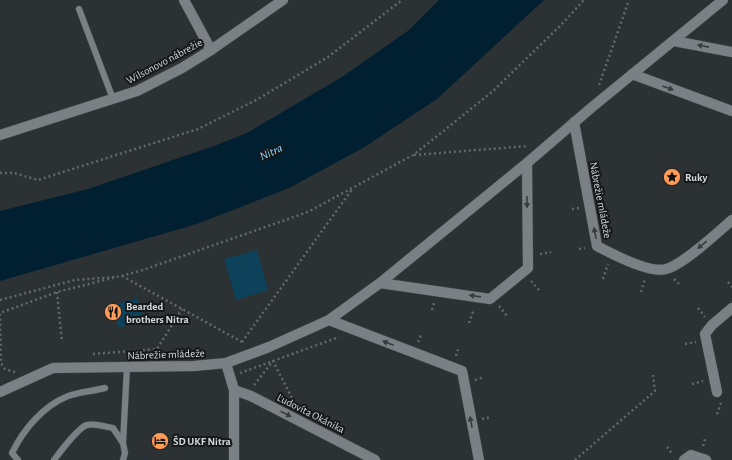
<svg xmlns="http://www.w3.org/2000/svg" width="732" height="460" viewBox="0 0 732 460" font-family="'Alegreya Sans',sans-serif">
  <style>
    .green { fill: #0e425a }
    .water { fill: #002031 }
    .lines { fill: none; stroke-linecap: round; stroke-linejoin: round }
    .service-casing { stroke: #4a4f51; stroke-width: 7 }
    .minor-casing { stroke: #4a4f51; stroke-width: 11 }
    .tertiary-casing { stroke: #4a4f51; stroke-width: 11 }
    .path { stroke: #64686b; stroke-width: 2.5; stroke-dasharray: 2 3; stroke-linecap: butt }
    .service { stroke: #7b8084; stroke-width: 6 }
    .minor { stroke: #7b8084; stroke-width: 10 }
    .tertiary { stroke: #7b8084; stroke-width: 10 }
    .oneway { fill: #393c3f }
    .labels { text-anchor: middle; stroke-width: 4; stroke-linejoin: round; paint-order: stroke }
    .street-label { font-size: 11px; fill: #d6d9db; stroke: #16181a }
    .poi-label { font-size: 11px; font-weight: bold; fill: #d6d9db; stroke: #16181a; text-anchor: start }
    .water-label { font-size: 12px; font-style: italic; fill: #8bd4fe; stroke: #16181a }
  </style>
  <rect width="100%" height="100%" fill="#2c3134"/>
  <path class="green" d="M257 250 268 290 236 300 224 259Z
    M137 298 144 320 119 328 112 305Z"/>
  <path class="water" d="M439 0H544L437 99 363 148 289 188 197 224 0 281V211L88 189 214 146 247 133 342 77 409 30Z"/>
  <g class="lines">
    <defs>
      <path id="service" d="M79 9 113 99
        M18 460 12 453C23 430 43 406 68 396 79 392 93 391 105 388
        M54 460C60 452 79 427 87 425 96 423 105 427 113 428L123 443
        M123 460 125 453 123 443 127 367"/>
      <path id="minor" d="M184 0 211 50
        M674 41 732 52
        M632 74 732 111
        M574 122 597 246C612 254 650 274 666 269 683 265 717 233 732 220
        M380 283 490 299 528 268 527 163
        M329 320 462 371 479 460
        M226 363 234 390V460
        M234 390 251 396 375 460
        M0 392 53 368 194 366 226 363 269 347 329 320 380 283 527 163 591 108 723 0
        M717 392 705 334 712 325 732 308
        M684 460 691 455 706 460"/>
      <path id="tertiary" d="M0 135 137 91 182 68 211 50 283 0"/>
    </defs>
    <use href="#service" class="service-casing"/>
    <use href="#minor" class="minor-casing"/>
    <use href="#tertiary" class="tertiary-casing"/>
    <path class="path" d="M599 85 629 0
      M414 155 528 146
      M0 173H14L38 180 198 129 258 99 328 57 402 0
      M572 209 579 208
      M579 249 585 248
      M540 254 551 252
      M122 276 244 343
      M603 279 608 264
      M674 279 681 286
      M531 281 539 290
      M728 282 732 287
      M57 292 62 342
      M641 292 645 279
      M0 300 75 280 115 277
      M499 306 507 316
      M698 308 705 317
      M432 310 434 303
      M469 323 474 309
      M242 342 353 188
      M418 342 421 335
      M685 344 696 342
      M93 354 157 349 182 309
      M456 356 458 349
      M15 372 5 369 1 363 0 313 57 292 140 271 308 212 354 187 413 155 436 137 493 91 561 25 584 0
      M240 373 339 337
      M475 380 484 377
      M692 384 703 381
      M254 385 273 361 296 406
      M717 414 721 403
      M482 419 491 417
      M703 446 705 439
      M667 447 673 455
      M575 460 655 391 653 375"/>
    <use href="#service" class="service"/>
    <use href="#minor" class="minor"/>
    <use href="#tertiary" class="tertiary"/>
  </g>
  <defs><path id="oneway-solid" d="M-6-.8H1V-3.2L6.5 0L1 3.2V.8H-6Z"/></defs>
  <g class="oneway">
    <use href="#oneway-solid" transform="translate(703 46) rotate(-169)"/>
    <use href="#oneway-solid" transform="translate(668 88) rotate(20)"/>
    <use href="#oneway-solid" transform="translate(527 202) rotate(90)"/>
    <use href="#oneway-solid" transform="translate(595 233) rotate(-101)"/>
    <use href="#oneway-solid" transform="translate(702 245) rotate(141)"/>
    <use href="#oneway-solid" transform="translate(475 296) rotate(-172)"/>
    <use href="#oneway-solid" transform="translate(388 343) rotate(-159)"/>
    <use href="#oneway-solid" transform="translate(286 414) rotate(27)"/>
    <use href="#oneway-solid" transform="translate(471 422) rotate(-101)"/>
  </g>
  <defs>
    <symbol id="sight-disc" viewBox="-11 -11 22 22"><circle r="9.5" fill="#fe9c57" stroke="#16181a"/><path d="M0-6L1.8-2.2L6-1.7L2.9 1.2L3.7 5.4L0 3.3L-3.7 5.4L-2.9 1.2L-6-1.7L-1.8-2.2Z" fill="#111"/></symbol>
    <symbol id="restaurant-disc" viewBox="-11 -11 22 22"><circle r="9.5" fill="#fe9c57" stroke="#16181a"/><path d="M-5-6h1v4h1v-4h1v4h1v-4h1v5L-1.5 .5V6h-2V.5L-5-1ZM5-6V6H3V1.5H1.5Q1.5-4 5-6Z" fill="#111"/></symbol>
    <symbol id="hotel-disc" viewBox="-11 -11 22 22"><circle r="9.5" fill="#fe9c57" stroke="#16181a"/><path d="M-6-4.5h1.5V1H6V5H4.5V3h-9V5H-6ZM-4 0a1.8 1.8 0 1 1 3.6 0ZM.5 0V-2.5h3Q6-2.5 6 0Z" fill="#111"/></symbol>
  </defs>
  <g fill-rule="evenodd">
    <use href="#sight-disc" x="662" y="167" width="20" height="20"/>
    <use href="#restaurant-disc" x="103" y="302" width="20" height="20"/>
    <use href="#hotel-disc" x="150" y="431" width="20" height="20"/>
  </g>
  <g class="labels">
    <g class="street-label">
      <text transform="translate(164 61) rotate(-28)" y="4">Wilsonovo nábrežie</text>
      <text transform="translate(601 200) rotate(79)" y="4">Nábrežie mládeže</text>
      <text transform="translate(166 354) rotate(-2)" y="4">Nábrežie mládeže</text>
      <text transform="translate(311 413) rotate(27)" y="4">Ľudovíta Okánika</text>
    </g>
    <g class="poi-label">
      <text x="685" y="181">Ruky</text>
      <text x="126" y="310">Bearded<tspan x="126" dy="13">brothers Nitra</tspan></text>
      <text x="173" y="445">ŠD UKF Nitra</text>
    </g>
    <g class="water-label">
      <text transform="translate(271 152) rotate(-25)" y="4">Nitra</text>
    </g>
  </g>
</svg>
